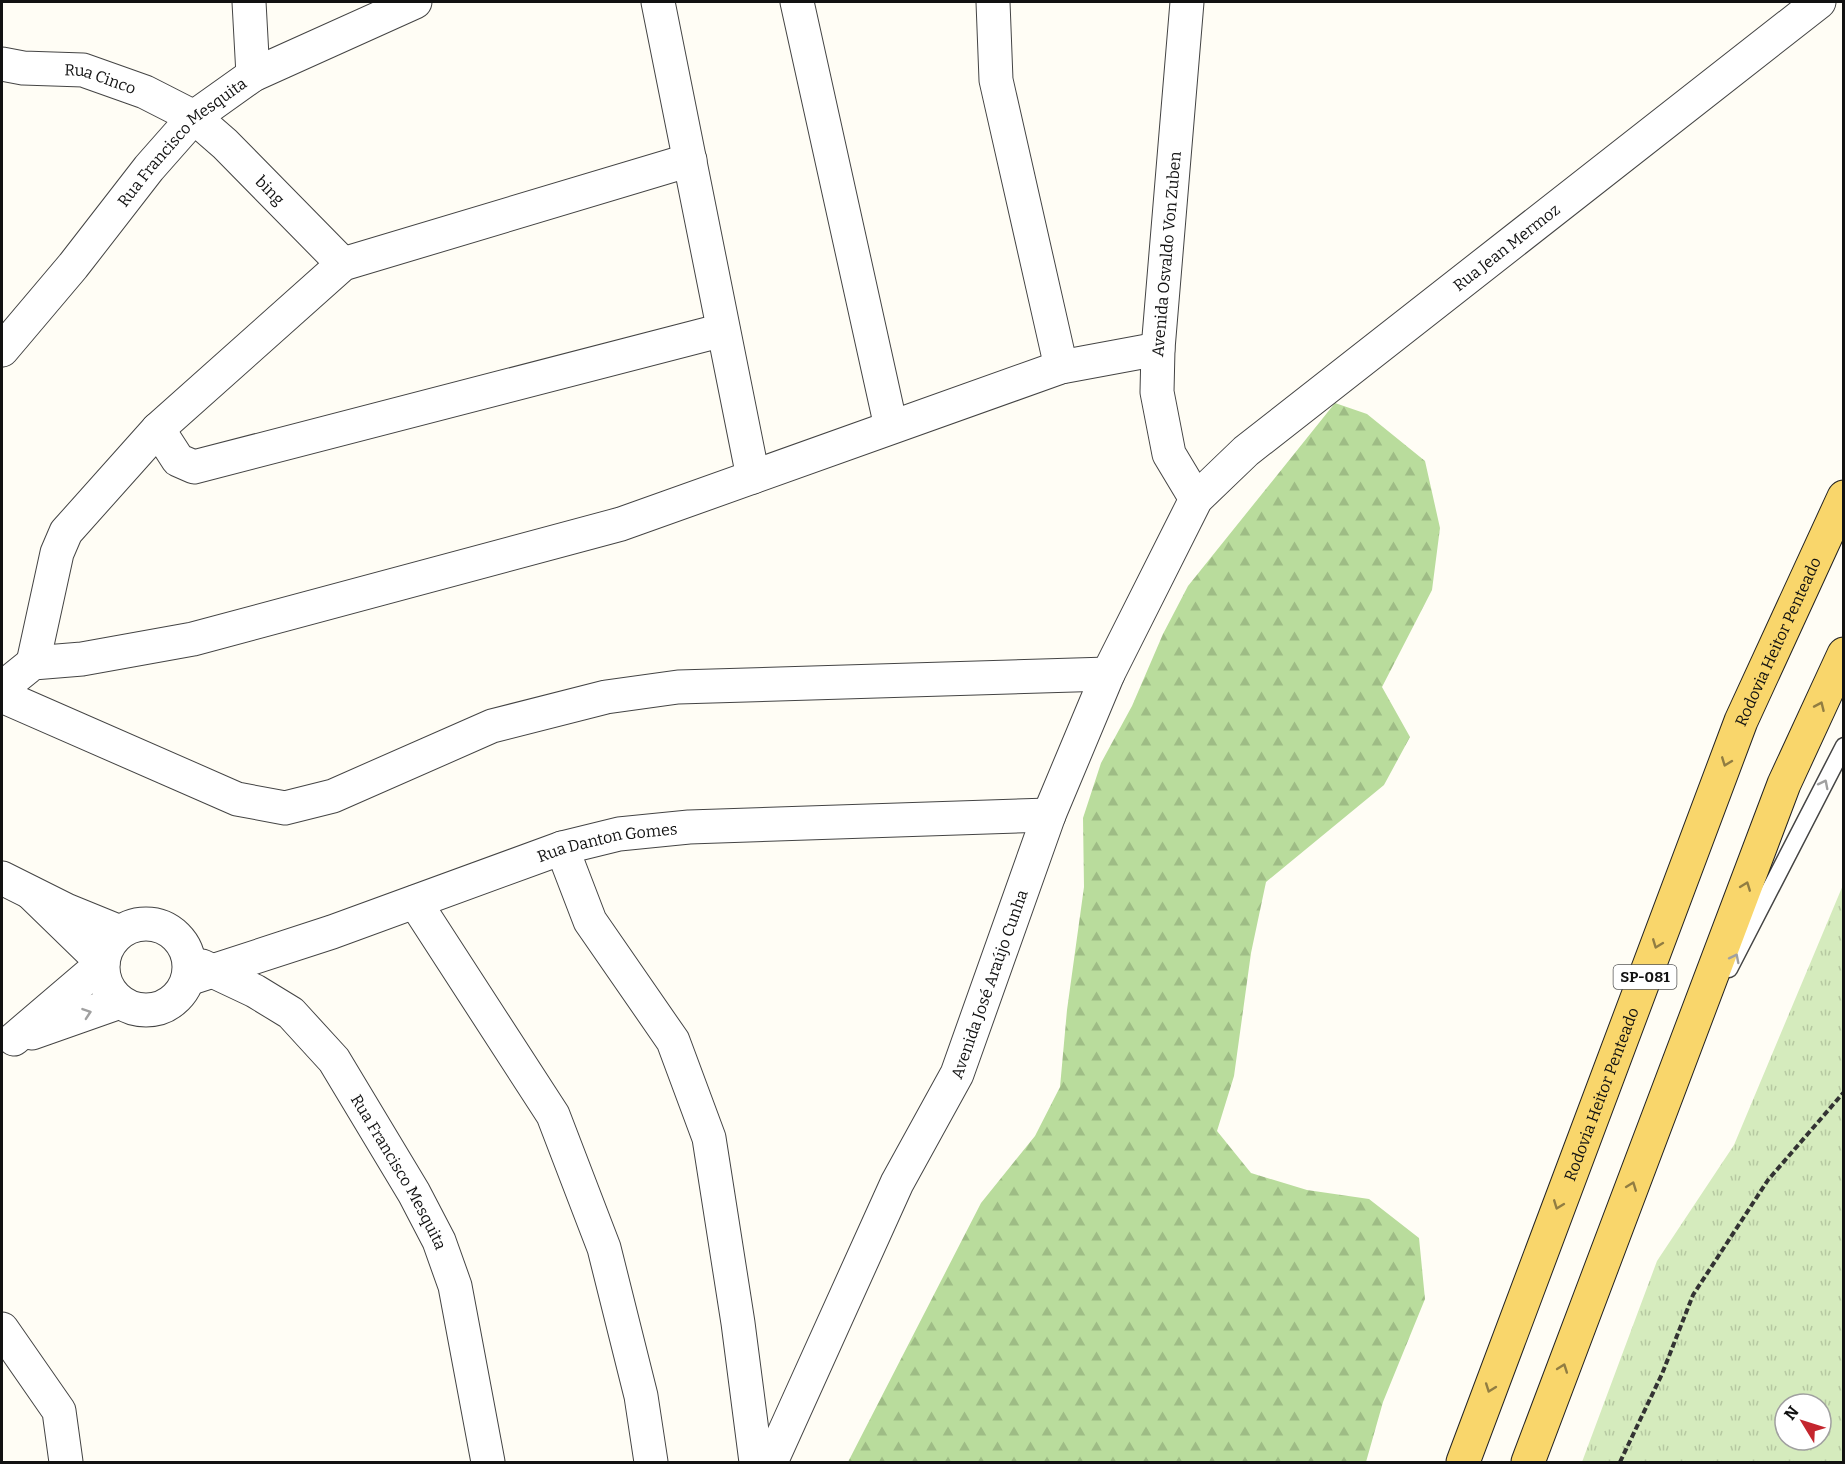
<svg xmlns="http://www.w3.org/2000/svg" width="1845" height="1464" viewBox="0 0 1845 1464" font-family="Bitter,serif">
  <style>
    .forest { fill: url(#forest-firs) }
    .park { fill: url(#park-tufts); fill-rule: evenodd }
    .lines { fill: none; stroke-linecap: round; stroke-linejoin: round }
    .lane-casing { stroke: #444; stroke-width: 19 }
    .street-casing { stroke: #444; stroke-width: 35 }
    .primary-casing { stroke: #222; stroke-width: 35 }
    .path { stroke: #333; stroke-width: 4; stroke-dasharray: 6 3; stroke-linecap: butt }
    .lane { stroke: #fff; stroke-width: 16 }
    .street { stroke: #fff; stroke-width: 33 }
    .primary { stroke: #f9d66b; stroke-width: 33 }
    .oneway { stroke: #917d42 }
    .oneway2 { stroke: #a0a0a0 }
    .labels { text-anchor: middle; stroke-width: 6; stroke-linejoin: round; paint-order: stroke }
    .shield { fill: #fff; stroke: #585858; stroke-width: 1.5 }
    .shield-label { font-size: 15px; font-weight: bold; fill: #111 }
    .street-label { font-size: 16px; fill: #111; stroke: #fff }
  </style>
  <defs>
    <pattern id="forest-firs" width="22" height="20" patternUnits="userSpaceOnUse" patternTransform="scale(1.5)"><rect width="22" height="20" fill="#b9dc9c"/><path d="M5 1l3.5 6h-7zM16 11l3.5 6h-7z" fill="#9ebc85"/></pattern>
    <pattern id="park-tufts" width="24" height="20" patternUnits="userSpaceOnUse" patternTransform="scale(1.5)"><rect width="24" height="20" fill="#d5ebbd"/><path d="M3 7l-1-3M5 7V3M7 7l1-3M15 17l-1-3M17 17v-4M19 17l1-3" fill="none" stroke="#b6c8a1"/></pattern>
  </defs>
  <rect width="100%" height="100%" fill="#fffdf5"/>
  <path class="forest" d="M1335 403 1367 414 1425 461 1440 528 1432 590 1382 687 1410 737 1384 785 1266 882 1251 953 1234 1076 1217 1131 1251 1173 1307 1190 1369 1199 1419 1238 1425 1299 1383 1402 1366 1462H848L981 1203 1035 1136 1060 1087 1067 1010 1084 887 1083 818 1101 763 1132 706 1163 634 1188 586Z"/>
  <path class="park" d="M1843 885V1462H1582L1657 1261 1734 1145ZM1785 1404H1821V1440H1785Z"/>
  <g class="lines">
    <defs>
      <path id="lane" d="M1729 969 1844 746"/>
      <g id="street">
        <path d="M249 2 253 75"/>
        <path d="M658 2 753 477"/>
        <path d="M797 2 891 427"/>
        <path d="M993 2 996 80 1061 367"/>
        <path d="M1187 2 1158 349 1157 392 1169 454 1196 499"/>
        <path id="s1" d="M2 64 23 68 83 70 145 92 194 117 225 144 343 264"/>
        <path id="s2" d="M2 350 73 266 149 168 194 117 253 75 415 2"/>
        <path d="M158 429 178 460 194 467 723 330"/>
        <path d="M33 663 57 553 66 532 158 429 343 264 690 160"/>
        <path d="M2 688 33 663 82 659 193 639 621 524 1061 367 1158 349"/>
        <path d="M2 696 237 799 285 808 333 796 492 726 606 697 678 687 1108 674"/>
        <path d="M562 848 590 921 673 1041 709 1138 738 1323 756 1462"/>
        <path d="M2 878 66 910 120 932"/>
        <path d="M415 902 553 1115 604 1248 641 1396 651 1462"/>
        <circle cx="146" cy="967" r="43"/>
        <path id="s3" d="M202 966 255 991 291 1013 334 1060 414 1193 439 1241 455 1286 488 1462"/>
        <path id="s4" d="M188 979 332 932 562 848 619 834 689 827 1049 815"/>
        <path d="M32 1033 120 1002"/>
        <path d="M14 1039 103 963 31 893"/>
        <path d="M2 1329 59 1411 66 1462"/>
        <path id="s5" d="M771 1462 897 1183 957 1074 1049 815 1108 674 1196 499 1246 451 1819 2"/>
      </g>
      <g id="primary">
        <path id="s6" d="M1463 1462 1741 721 1844 497"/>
        <path d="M1528 1462 1784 784 1844 654"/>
      </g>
    </defs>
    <use href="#lane" class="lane-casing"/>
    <use href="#street" class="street-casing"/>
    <use href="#primary" class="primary-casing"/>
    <path class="path" d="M1620 1462 1662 1374 1693 1295 1768 1180 1844 1092"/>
    <use href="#lane" class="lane"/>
    <use href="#street" class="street"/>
    <use href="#primary" class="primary"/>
  </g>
  <defs><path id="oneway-chevron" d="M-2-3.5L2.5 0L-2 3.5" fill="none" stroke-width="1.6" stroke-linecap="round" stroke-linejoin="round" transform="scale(1.5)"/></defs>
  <g class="oneway">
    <use href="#oneway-chevron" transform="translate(1820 706) rotate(-66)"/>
    <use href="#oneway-chevron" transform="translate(1726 762) rotate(111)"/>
    <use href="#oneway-chevron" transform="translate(1746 886) rotate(-69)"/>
    <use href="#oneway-chevron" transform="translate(1657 944) rotate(111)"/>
    <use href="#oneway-chevron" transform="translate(1632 1186) rotate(-69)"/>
    <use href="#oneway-chevron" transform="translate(1558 1205) rotate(111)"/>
    <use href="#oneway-chevron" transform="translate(1563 1368) rotate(-70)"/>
    <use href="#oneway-chevron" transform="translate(1490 1388) rotate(110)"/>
  </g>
  <g class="oneway2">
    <use href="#oneway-chevron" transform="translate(1824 784) rotate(-63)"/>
    <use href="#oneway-chevron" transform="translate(1735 958) rotate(-63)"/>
    <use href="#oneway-chevron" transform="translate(87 1013) rotate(-19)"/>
  </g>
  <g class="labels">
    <rect class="shield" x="1613.5" y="965" width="63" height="24" rx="4.5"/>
    <g class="shield-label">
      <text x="1645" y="982">SP-081</text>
    </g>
    <g class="street-label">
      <text dy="6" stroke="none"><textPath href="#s1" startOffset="100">Rua Cinco</textPath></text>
      <text dy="6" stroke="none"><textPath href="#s2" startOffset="276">Rua Francisco Mesquita</textPath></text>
      <text dy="6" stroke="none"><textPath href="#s1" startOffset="308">bing</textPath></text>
      <text dy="6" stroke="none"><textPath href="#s5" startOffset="1454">Rua Jean Mermoz</textPath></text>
      <text transform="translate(1166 254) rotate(-85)" y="6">Avenida Osvaldo Von Zuben</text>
      <text dy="6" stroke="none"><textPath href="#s6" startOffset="879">Rodovia Heitor Penteado</textPath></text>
      <text dy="6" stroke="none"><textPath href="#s4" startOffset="442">Rua Danton Gomes</textPath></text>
      <text dy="6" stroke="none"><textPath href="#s5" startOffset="526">Avenida José Araújo Cunha</textPath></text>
      <text dy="6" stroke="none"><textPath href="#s6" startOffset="393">Rodovia Heitor Penteado</textPath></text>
      <text dy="6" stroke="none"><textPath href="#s3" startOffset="294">Rua Francisco Mesquita</textPath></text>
    </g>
  </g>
  <rect width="1845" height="1464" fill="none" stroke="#111111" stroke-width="6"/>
  <g transform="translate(1803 1422) rotate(308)"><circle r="28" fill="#ffffff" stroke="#a0a0a0" stroke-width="1.5"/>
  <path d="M0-4.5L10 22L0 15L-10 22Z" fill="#c4262e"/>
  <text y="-9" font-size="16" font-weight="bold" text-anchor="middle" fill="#111111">N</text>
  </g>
</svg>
